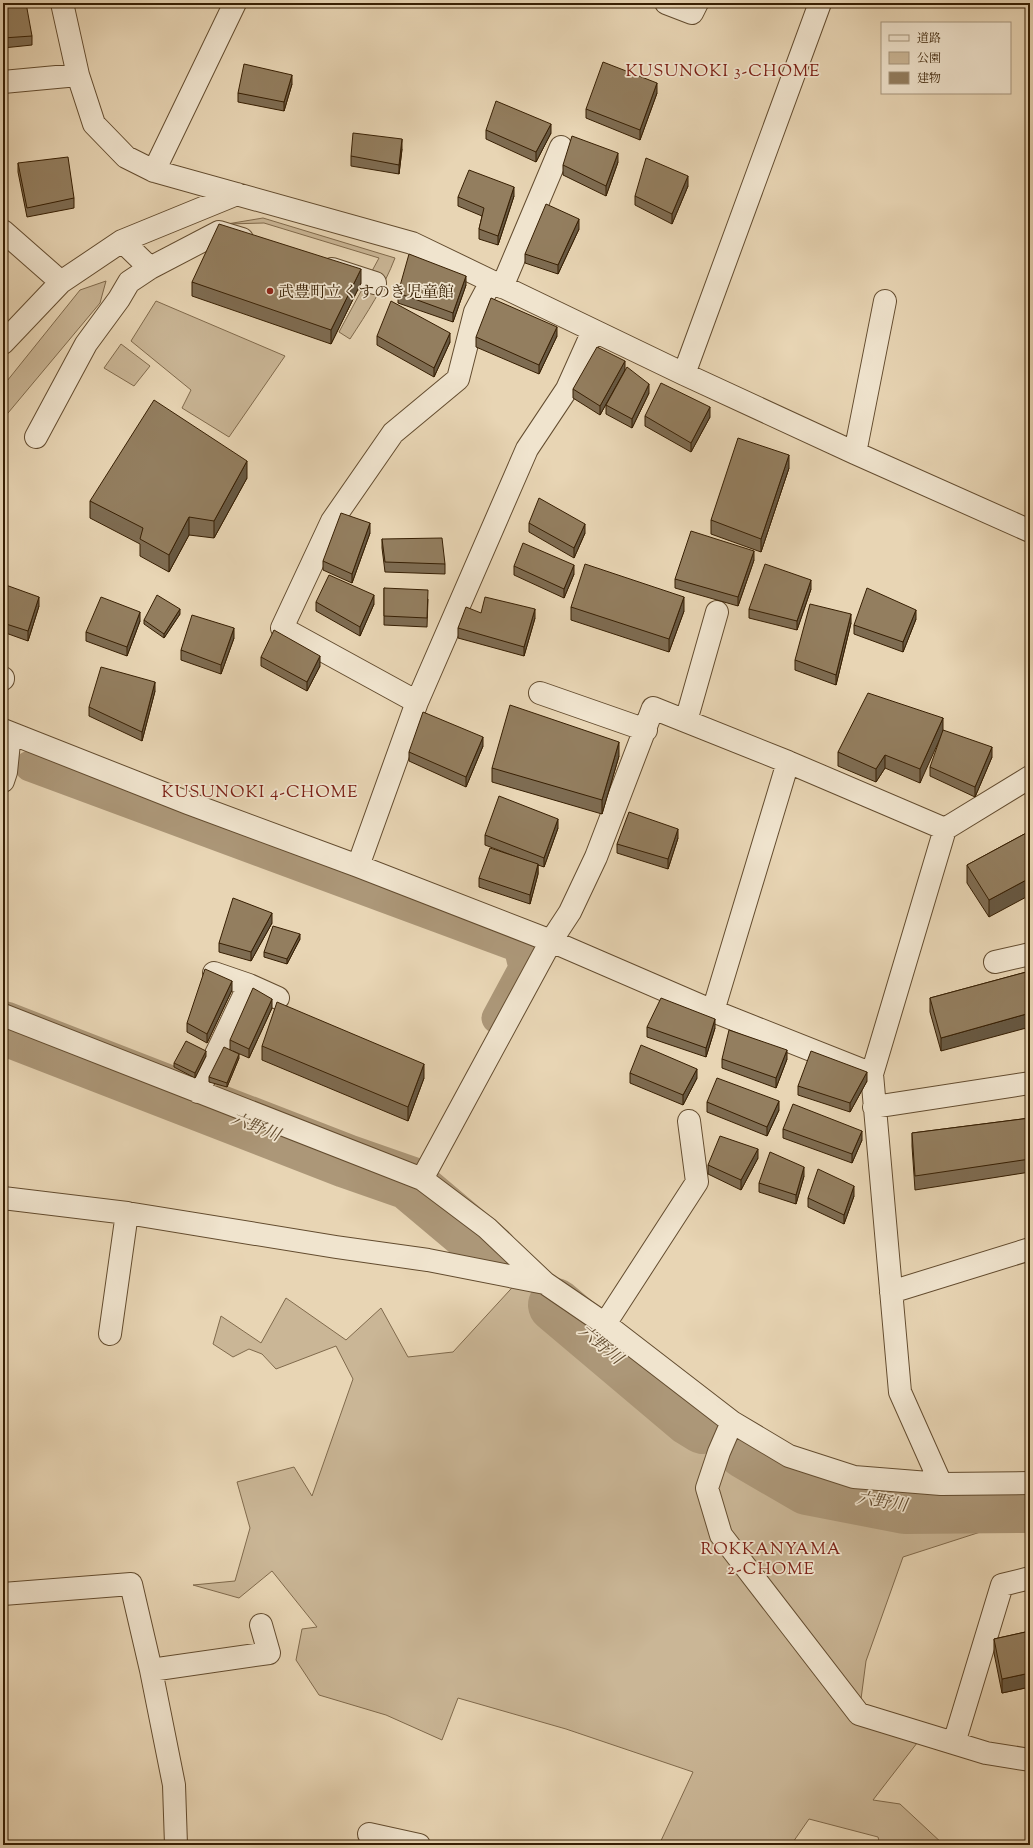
<svg xmlns="http://www.w3.org/2000/svg" width="1033" height="1848" viewBox="0 0 1033 1848" font-family="'Sorts Mill Goudy','Noto Serif JP',serif">
  <style>
    .green { fill: #cab696; stroke: #806a4c }
    .lines { fill: none; stroke-linecap: round; stroke-linejoin: round }
    .canal { stroke: #ac9778; stroke-width: 31 }
    .river { stroke: #ac9778; stroke-width: 54 }
    .minor-casing { stroke: #634c2f; stroke-width: 24 }
    .minor { stroke: #f0e4ce; stroke-width: 22 }
    .wall { fill: #7e6c52; stroke: #371f03 }
    .shaded-wall { fill: #675842; stroke: #371f03 }
    .building { fill: #937e5f; stroke: #371f03 }
    .poi-dot { fill: #8f2418; stroke: #f0e4ce; stroke-width: 1.5 }
    .labels { text-anchor: middle; stroke-width: 3.5; stroke-linejoin: round; paint-order: stroke }
    .poi-label { font-size: 16px; fill: #371f03; stroke: #f0e4ce; text-anchor: start }
    .neighbourhood-label { font-size: 17px; letter-spacing: 1px; fill: #7a1f14; stroke: #f0e4ce }
    .water-label { font-size: 17px; font-style: italic; fill: #60492c; stroke: #f0e4ce }
  </style>
  <rect width="100%" height="100%" fill="#e8d5b4"/>
  <filter id="stains"><feTurbulence type="fractalNoise" baseFrequency=".005" numOctaves="4"/><feColorMatrix values="0 0 0 0 .2 0 0 0 0 .09 0 0 0 0 .02 0 0 0 .5 -.17"/></filter>
  <radialGradient id="worn" r=".72"><stop offset=".6" stop-color="#630" stop-opacity="0"/><stop offset="1" stop-color="#630" stop-opacity=".3"/></radialGradient>
  <path class="green" d="M263 218 395 258C384 287 367 313 350 339L339 332 379 258 264 223 227 224Z
    M106 281 100 303 3 419V386L80 290Z
    M156 301 285 356 229 437 182 408 191 390 131 341Z
    M121 344 150 366 134 386 104 368Z
    M521 1278 658 1393 719 1452 796 1481 905 1506H1030V1516L903 1557 866 1661 859 1714 924 1734 873 1800 900 1804 944 1845H880L878 1837 809 1819 791 1845H659L693 1772 566 1729 458 1698 442 1740 386 1715 319 1695 296 1660 302 1629 317 1627 272 1571 239 1598 193 1585 235 1581 250 1528 237 1482 294 1467 312 1496 353 1379 336 1346 276 1369 262 1354 249 1349 233 1357 213 1344 221 1316 261 1343 286 1298 346 1340 381 1308 408 1357 453 1352Z"/>
  <g class="lines">
    <path class="canal" d="M30 766 519 947 524 968 497 1018"/>
    <path class="river" d="M3 1028 346 1161 409 1183 491 1252
      M555 1305 690 1419 703 1427
      M745 1452 807 1488 905 1507 1030 1506"/>
    <defs>
      <path id="minor" d="M62 3 78 75 94 124 126 157 154 171 412 243 684 374 855 453 1030 531
        M666 3 692 13 697 3
        M3 82 78 75
        M154 171 235 3
        M3 231 61 282
        M150 268 219 232 242 239
        M332 269 375 283
        M502 287 561 147
        M3 343 61 282 122 241 237 194
        M684 374 820 3
        M36 437 86 344 119 299 129 282 150 268 122 241
        M855 453 885 301
        M3 679V678
        M540 693 646 730
        M417 702 282 628 332 521 393 433 458 379 475 312 491 282
        M686 721 717 612
        M3 730 188 803 358 866 551 941 713 1011 872 1074
        M3 781 6 772 10 733
        M945 829 788 762 653 708 596 857 570 912 551 941 422 1179 487 1228 545 1283 605 1324 732 1422 789 1456 854 1477 941 1484 1030 1483
        M358 866 417 702 527 449 567 389 593 331
        M995 962 1030 954
        M214 973 249 985 278 998
        M713 1011 788 762
        M3 1015 422 1179
        M198 1092 249 985
        M874 1107 1030 1083
        M3 1198 127 1213 336 1247 428 1260 545 1283
        M891 1292 1030 1249
        M605 1324 697 1182 689 1121
        M110 1334 127 1213
        M732 1422 719 1452 707 1488 721 1535 859 1714 986 1753 1030 1760
        M941 1484 900 1392 872 1074 945 829 1030 777
        M3 1594 131 1584 151 1670 174 1785 176 1845
        M151 1670 269 1653 261 1625
        M954 1743 1002 1585 1030 1578
        M369 1834 419 1845"/>
    </defs>
    <use href="#minor" class="minor-casing"/>
    <use href="#minor" class="minor"/>
  </g>
  <path class="wall" d="M3 3 32 36V45L3 48Z
    M292 84 284 111 238 102V93Z
    M657 93 640 140 586 118V109Z
    M486 130 551 133 536 162 486 139Z
    M402 149 399 174 351 166V156Z
    M618 162 606 196 563 175V165Z
    M18 163 74 198V208L27 217 18 172Z
    M688 186 672 224 635 205V196Z
    M514 196 498 245 479 239V229L482 216 458 206V197Z
    M579 229 558 274 525 263V254Z
    M192 282 361 283 331 344 192 296Z
    M466 285 453 322 398 303V293Z
    M377 336 450 342 434 377 377 345Z
    M557 336 539 374 476 347V337Z
    M625 370 600 415 573 398V389Z
    M649 393 632 428 606 414V405Z
    M645 416 710 417 691 452 645 426Z
    M789 468 761 552 711 534V520Z
    M247 478 214 538 189 535 169 572 140 556V544L90 518V501Z
    M529 523 585 533 574 558 529 532Z
    M370 533 352 583 323 570V561Z
    M382 539 445 564V574L385 572 382 548Z
    M754 560 738 606 675 588V579Z
    M514 566 574 574 564 598 514 575Z
    M3 584 39 606 28 641 3 632Z
    M384 588 428 599 427 627 384 625Z
    M811 589 797 630 749 618V609Z
    M316 602 374 604 360 636 316 611Z
    M571 607 684 611 669 652 571 620Z
    M481 613 535 618 524 656 458 638V628Z
    M180 614 164 638 144 624V620Z
    M916 619 903 652 854 634V625Z
    M140 621 127 656 86 641V632Z
    M851 623 836 685 795 670V660Z
    M234 638 221 674 181 660V650Z
    M261 657 320 666 307 691 261 666Z
    M155 691 142 741 89 716V707Z
    M943 718 920 783 885 768 876 782 838 766V752Z
    M483 746 466 787 409 761V752Z
    M619 756 602 814 492 782V768Z
    M992 757 975 797 930 776V767Z
    M558 828 544 867 538 865V874L530 904 479 887V878L527 861 485 845V835Z
    M1030 831 989 917 967 883V865Z
    M678 838 668 869 617 853V844Z
    M272 923 251 961 219 952V943Z
    M300 939 287 964 264 957V952Z
    M1030 971 941 1051 930 1012V998Z
    M232 990 207 1043 187 1032V1023Z
    M272 1008 249 1058 233 1051 239 1058 227 1087 209 1082V1077L230 1050V1040Z
    M647 1027 715 1028 706 1057 647 1037Z
    M262 1046 424 1078 408 1121 262 1060Z
    M206 1056 195 1078 174 1067V1063Z
    M722 1059H787L776 1088 722 1068Z
    M630 1073 697 1078 683 1105 630 1083Z
    M867 1081 850 1112 798 1095V1086Z
    M707 1102 779 1110 767 1136 707 1112Z
    M1030 1118V1172L915 1190 912 1146V1133Z
    M783 1129 862 1140 852 1163 783 1138Z
    M758 1158 741 1190 708 1174V1165Z
    M804 1176 796 1204 759 1192V1183Z
    M854 1196 844 1224 808 1207V1198Z
    M1030 1631V1687L1002 1693 994 1653V1639Z"/>
  <path class="shaded-wall" d="M292 75V84L284 111V102Z
    M657 83V93L640 140V130Z
    M551 124V133L536 162V152Z
    M402 139V149L399 174V165Z
    M618 153V162L606 196V186Z
    M688 176V186L672 224V214Z
    M514 187V196L498 245V236Z
    M579 219V229L558 274V265Z
    M361 269V283L331 344V330Z
    M466 276V285L453 322V313Z
    M557 327V336L539 374V365Z
    M450 333V342L434 377V368Z
    M625 361V370L600 415V406Z
    M649 384V393L632 428V419Z
    M710 407V417L691 452V443Z
    M789 455V468L761 552V539Z
    M247 461V478L214 538V521Z
    M189 517V535L169 572V555Z
    M370 523V533L352 583V574Z
    M585 524V533L574 558V548Z
    M754 551V560L738 606V597Z
    M574 565V574L564 598V589Z
    M811 580V589L797 630V621Z
    M374 595V604L360 636V627Z
    M39 597V606L28 641V631Z
    M684 597V611L669 652V639Z
    M180 609V614L164 638V634Z
    M535 609V618L524 656V647Z
    M916 610V619L903 652V642Z
    M140 612V621L127 656V647Z
    M851 614V623L836 685V675Z
    M234 628V638L221 674V665Z
    M320 656V666L307 691V682Z
    M155 682V691L142 741V732Z
    M943 718V732L920 783V769Z
    M483 737V746L466 787V777Z
    M619 742V756L602 814V800Z
    M992 747V757L975 797V787Z
    M885 755V768L876 782V769Z
    M558 819V828L544 867V858Z
    M678 829V838L668 869V859Z
    M538 864V874L530 904V895Z
    M1030 878V895L989 917V900Z
    M272 913V923L251 961V952Z
    M300 934V939L287 964V959Z
    M232 981V990L207 1043V1034Z
    M272 999V1008L249 1058V1049Z
    M1030 1013V1027L941 1051V1038Z
    M715 1019V1028L706 1057V1048Z
    M787 1050V1059L776 1088V1078Z
    M206 1051V1056L195 1078V1073Z
    M239 1054V1058L227 1087V1083Z
    M424 1064V1078L408 1121V1107Z
    M697 1069V1078L683 1105V1095Z
    M867 1072V1081L850 1112V1103Z
    M779 1101V1110L767 1136V1127Z
    M862 1131V1140L852 1163V1154Z
    M758 1149V1158L741 1190V1180Z
    M804 1167V1176L796 1204V1195Z
    M854 1186V1196L844 1224V1215Z
    M1030 1673V1687L1002 1693V1679Z"/>
  <path class="building" d="M3 3H26L32 36 3 38Z
    M603 62 657 83 640 130 586 109Z
    M244 64 292 75 284 102 238 93Z
    M496 101 551 124 536 152 486 130Z
    M353 133 402 139 399 165 351 156Z
    M572 136 618 153 606 186 563 165Z
    M68 157 74 198 27 208 18 163Z
    M646 158 688 176 672 214 635 196Z
    M469 170 514 187 498 236 479 229 484 208 458 197Z
    M546 204 579 219 558 265 525 254Z
    M219 224 361 269 331 330 192 282Z
    M409 254 466 276 453 313 398 293Z
    M491 298 557 327 539 365 476 337Z
    M391 301 450 333 434 368 377 336Z
    M597 347 625 361 600 406 573 389Z
    M627 367 649 384 632 419 606 405Z
    M661 383 710 407 691 443 645 416Z
    M154 400 247 461 214 521 189 517 169 555 140 539 143 528 90 501Z
    M738 438 789 455 761 539 711 520Z
    M539 498 585 524 574 548 529 523Z
    M341 513 370 523 352 574 323 561Z
    M691 531 754 551 738 597 675 579Z
    M442 538 445 564 385 562 382 539Z
    M523 543 574 565 564 589 514 566Z
    M585 564 684 597 669 639 571 607Z
    M765 564 811 580 797 621 749 609Z
    M329 575 374 595 360 627 316 602Z
    M3 584 39 597 28 631 3 623Z
    M384 588 428 590 427 618 384 616Z
    M867 588 916 610 903 642 854 625Z
    M157 595 180 609 164 634 144 620Z
    M101 597 140 612 127 647 86 632Z
    M485 597 535 609 524 647 458 628 466 607 481 613Z
    M810 604 851 614 836 675 795 660Z
    M192 615 234 628 221 665 181 650Z
    M274 630 320 656 307 682 261 657Z
    M101 667 155 682 142 732 89 707Z
    M868 693 943 718 920 769 885 755 876 769 838 752Z
    M510 705 619 742 602 800 492 768Z
    M423 712 483 737 466 777 409 752Z
    M943 730 992 747 975 787 930 767Z
    M499 796 558 819 544 858 485 835Z
    M629 812 678 829 668 859 617 844Z
    M1030 831V878L989 900 967 865Z
    M490 848 538 864 530 895 479 878Z
    M233 898 272 913 251 952 219 943Z
    M273 926 300 934 287 959 264 952Z
    M205 969 232 981 207 1034 187 1023Z
    M1030 971V1013L941 1038 930 998Z
    M253 988 272 999 249 1049 230 1040Z
    M661 998 715 1019 706 1048 647 1027Z
    M277 1002 424 1064 408 1107 262 1046Z
    M729 1030 787 1050 776 1078 722 1059Z
    M186 1041 206 1051 195 1073 174 1063Z
    M641 1045 697 1069 683 1095 630 1073Z
    M224 1047 239 1054 227 1083 209 1077Z
    M811 1051 867 1072 850 1103 798 1086Z
    M717 1078 779 1101 767 1127 707 1102Z
    M793 1104 862 1131 852 1154 783 1129Z
    M1030 1118V1159L915 1176 912 1133Z
    M720 1136 758 1149 741 1180 708 1165Z
    M770 1152 804 1167 796 1195 759 1183Z
    M818 1169 854 1186 844 1215 808 1198Z
    M1030 1631V1673L1002 1679 994 1639Z"/>
  <circle class="poi-dot" cx="270" cy="291" r="4"/>
  <g class="labels">
    <g class="poi-label">
      <text x="278" y="297">武豊町立くすのき児童館</text>
    </g>
    <g class="neighbourhood-label">
      <text x="723" y="76">KUSUNOKI 3-CHOME</text>
      <text x="260" y="797">KUSUNOKI 4-CHOME</text>
      <text x="771" y="1554">ROKKANYAMA<tspan x="771" dy="20">2-CHOME</tspan></text>
    </g>
    <g class="water-label">
      <text transform="translate(256 1126) rotate(21)" y="6">六野川</text>
      <text transform="translate(601 1344) rotate(40)" y="6">六野川</text>
      <text transform="translate(882 1501) rotate(9)" y="6">六野川</text>
    </g>
  </g>
  <rect width="1033" height="1848" fill="none" stroke="#e8d5b4" stroke-width="16"/>
  <rect x="4" y="4" width="1025" height="1840" fill="none" stroke="#371f03" stroke-width="2"/>
  <rect x="8" y="8" width="1017" height="1832" fill="none" stroke="#371f03"/>
  <rect x="881" y="22" width="130" height="72" fill="#f0e4ce" stroke="#a6957d"/>
  <rect x="889" y="35" width="20" height="6" fill="#f0e4ce" stroke="#a6957d"/>
  <text x="917" y="42" font-size="12" fill="#371f03">道路</text>
  <rect x="889" y="52" width="20" height="12" fill="#cab696" stroke="#a6957d"/>
  <text x="917" y="62" font-size="12" fill="#371f03">公園</text>
  <rect x="889" y="72" width="20" height="12" fill="#937e5f" stroke="#a6957d"/>
  <text x="917" y="82" font-size="12" fill="#371f03">建物</text>
  <rect width="100%" height="100%" filter="url(#stains)"/>
  <rect width="100%" height="100%" fill="url(#worn)"/>
</svg>
